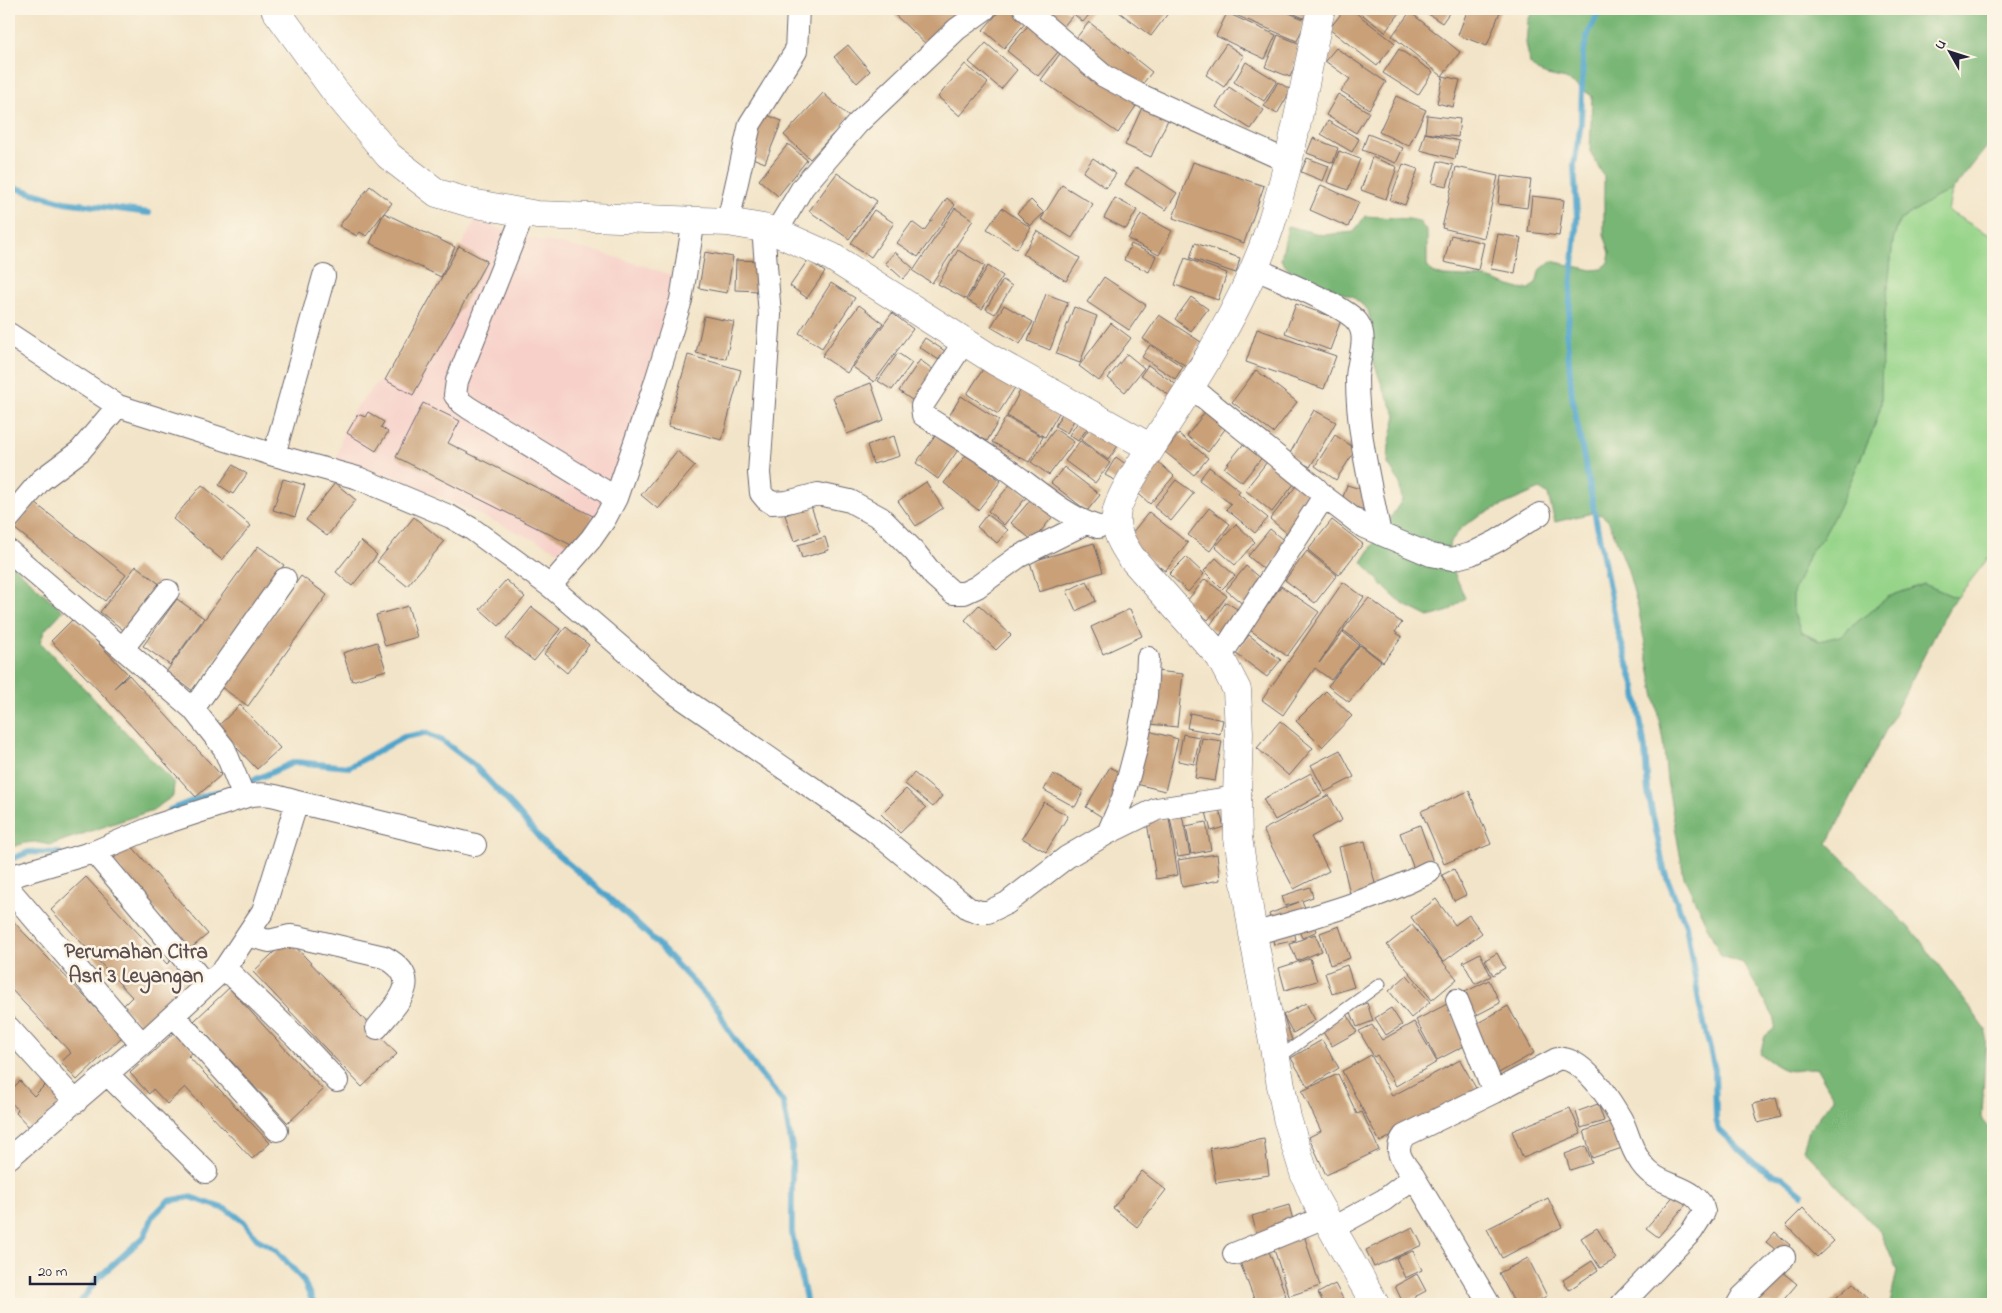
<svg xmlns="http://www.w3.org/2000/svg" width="2002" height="1313" viewBox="0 0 2002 1313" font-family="'Indie Flower',sans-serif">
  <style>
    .built { fill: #f7d1c9 }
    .green { fill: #96d489; stroke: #5c7b62 }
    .forest { fill: #78b675; stroke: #4d6c58 }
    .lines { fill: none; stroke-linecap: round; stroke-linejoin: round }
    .stream { stroke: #4fa4cb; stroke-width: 6 }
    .building { fill: #c9a078 }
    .lane-casing { stroke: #6b666c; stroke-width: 13 }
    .street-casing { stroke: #6b666c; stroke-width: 24 }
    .secondary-casing { stroke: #6b666c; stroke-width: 29 }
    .lane { stroke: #fff; stroke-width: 11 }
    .street { stroke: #fff; stroke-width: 22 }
    .secondary { stroke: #fff; stroke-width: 28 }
    .labels { text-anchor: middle; stroke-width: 5; stroke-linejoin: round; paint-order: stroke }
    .neighbourhood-label { font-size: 21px; font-weight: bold; fill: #5c4e50; stroke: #fcf5e5 }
  </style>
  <rect width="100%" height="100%" fill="#fcf5e5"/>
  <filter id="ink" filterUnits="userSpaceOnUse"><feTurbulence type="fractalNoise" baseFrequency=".02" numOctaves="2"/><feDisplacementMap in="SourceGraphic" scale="10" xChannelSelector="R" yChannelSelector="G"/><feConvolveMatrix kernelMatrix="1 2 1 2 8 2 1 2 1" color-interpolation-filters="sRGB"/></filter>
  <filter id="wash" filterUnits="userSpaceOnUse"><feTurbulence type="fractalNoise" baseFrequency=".0096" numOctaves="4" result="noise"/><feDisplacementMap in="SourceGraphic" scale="20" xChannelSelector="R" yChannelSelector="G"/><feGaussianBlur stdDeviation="1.12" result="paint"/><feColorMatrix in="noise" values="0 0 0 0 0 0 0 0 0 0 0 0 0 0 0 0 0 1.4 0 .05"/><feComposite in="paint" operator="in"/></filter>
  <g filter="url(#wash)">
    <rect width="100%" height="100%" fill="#f2e4c8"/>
    <path class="built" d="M475 221 526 237 603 253 675 276 632 428 591 533 570 556 396 477 336 462 342 436 354 410 377 383 385 380Z"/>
    <path class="green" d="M1952 191 1948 211 1986 233 1993 235V552L1957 598 1924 584 1888 597 1840 636 1819 641 1801 632 1793 612V592L1809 554 1822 538 1841 503 1874 428 1881 405 1882 340 1893 241 1899 221 1934 198Z"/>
    <path class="forest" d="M1533 9H1993V139L1952 191 1934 198 1899 221 1893 241 1882 340 1881 405 1874 428 1841 503 1822 538 1809 554 1793 593V612L1801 632 1819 641 1840 636 1888 597 1924 584 1957 598 1949 607 1828 843 1918 937 1986 1030 1982 1118 1993 1131V1304H1890L1897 1270 1882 1234 1803 1149 1809 1130 1834 1098 1816 1067C1785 1074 1785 1072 1760 1054L1765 1036 1774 1029 1775 1019 1743 963 1721 956 1684 877 1667 781 1663 741 1638 607 1627 567 1609 522 1602 515 1592 513 1555 522 1548 495 1540 489 1478 516 1461 528 1449 544 1452 559 1451 565 1465 598 1449 611 1429 617 1401 603 1386 589 1362 562 1402 500 1399 481 1388 464 1389 445 1396 415 1383 388 1373 360 1372 329 1368 310 1352 296 1312 285 1287 268 1281 260 1288 226 1323 235 1354 232 1365 216 1409 219 1419 221 1427 232V266L1433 273 1444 276 1487 278 1519 289H1530L1537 281 1539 271 1551 261 1592 270 1602 269 1608 262 1610 253 1604 234V177L1590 151 1592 96 1566 79 1547 75 1537 71 1530 64 1526 43 1528 21Z
      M9 562 63 611 45 630 40 642 174 783 173 796 153 810 50 845 35 842 25 843 9 848Z"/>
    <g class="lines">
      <path class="stream" d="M1603 9 1596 17 1588 34 1583 54 1581 123 1574 165 1577 217 1567 337 1572 396 1617 629 1635 687 1645 750 1648 792 1664 870 1686 925 1700 1007 1715 1070 1716 1120 1719 1130 1755 1164 1772 1174 1782 1177 1802 1194
        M9 186 64 202 149 213
        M243 785 295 762 349 767 404 737 425 733 443 741 474 765 514 808 543 842 610 899 654 940 718 1009 727 1028 758 1071 783 1102 792 1147V1233L807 1304
        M170 810 212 793 234 789
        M9 860 29 852 59 853
        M79 1304 99 1277 144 1237 153 1216 168 1201 190 1197 228 1210 244 1222 257 1239 275 1249 303 1280 314 1304"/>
    </g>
    <g id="blocks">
      <path class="building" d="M897 9H956L962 15 930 48 893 13Z
        M1001 9H1012L1027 21 1004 48 983 30Z
        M1028 9H1065L1073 15 1058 33Z
        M1068 9H1094L1083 22Z
        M1115 9H1165L1169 12 1151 36Z
        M1233 9H1279L1306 20 1297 41 1231 13Z
        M1283 9H1308L1304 18Z
        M1345 9H1351L1395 43 1377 66 1329 29Z
        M1355 9H1403L1385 32Z
        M1421 9H1452L1442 23Z
        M1468 9H1501L1487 46 1458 35Z
        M1410 12 1460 52 1442 76 1392 36Z
        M1227 13 1276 35 1265 59 1216 36Z
        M1031 22 1062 47 1038 76 1007 51Z
        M1089 22 1152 72 1136 92 1073 42Z
        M1278 35 1303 45 1290 77 1265 67Z
        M986 43 1017 70 1001 89 969 62Z
        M1226 44 1244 56 1224 87 1206 75Z
        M848 45 870 71 857 83 834 57Z
        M1336 48 1386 82 1369 109 1341 91 1350 79 1325 61Z
        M1399 49 1433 72 1418 95 1383 73Z
        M1062 51 1138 103 1118 133 1041 80Z
        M1246 62 1277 81 1264 101 1234 82Z
        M965 64 988 83 960 116 938 97Z
        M1443 76 1460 80 1453 107 1437 103Z
        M1278 82 1291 90 1277 114 1264 106Z
        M1229 87 1264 110 1251 129 1216 107Z
        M823 93 849 117 810 159 784 135Z
        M1338 94 1369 112 1356 133 1326 115Z
        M1396 96 1426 110 1409 146 1379 132Z
        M1145 101 1171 113 1151 157 1125 145Z
        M762 113 782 121 765 163 745 155Z
        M1427 115 1460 119 1458 137 1425 133Z
        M1328 121 1359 139 1352 152 1321 134Z
        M1425 133 1459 141 1455 159 1420 150Z
        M1368 134 1403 148 1396 163 1362 150Z
        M1313 138 1338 148 1333 163 1307 153Z
        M788 144 807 160 778 196 759 180Z
        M1339 151 1360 159 1348 190 1327 182Z
        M1372 157 1397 167 1386 199 1361 190Z
        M1093 158 1116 174 1106 188 1083 172Z
        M1307 158 1329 166 1323 181 1301 172Z
        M1438 161 1453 165 1447 186 1432 183Z
        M1193 162 1264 186 1244 243 1173 218Z
        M1403 164 1418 169 1405 205 1390 200Z
        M1136 167 1177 193 1166 210 1125 184Z
        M1456 167 1498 176 1484 238 1442 228Z
        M837 173 877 201 849 239 809 211Z
        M1501 176 1531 180 1527 208 1498 204Z
        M1062 185 1093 204 1072 238 1041 219Z
        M1321 185 1359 202 1348 227 1310 210Z
        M370 186 392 203 384 213 455 247 441 277 370 243 384 213 366 236 360 232 357 236 339 226Z
        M1532 196 1564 200 1559 236 1528 232Z
        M947 198 955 205 918 257 897 243 912 222 924 231Z
        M1115 198 1137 210 1126 229 1104 218Z
        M1031 200 1044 213 1030 226 1017 213Z
        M955 208 973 220 932 283 913 271Z
        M1002 208 1031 228 1017 249 987 229Z
        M874 210 894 223 871 257 851 243Z
        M1141 214 1172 231 1159 255 1128 239Z
        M1037 231 1080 258 1066 281 1023 254Z
        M1498 234 1521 238 1515 273 1491 269Z
        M1451 235 1484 243 1478 270 1444 262Z
        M1195 243 1240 258 1236 273 1190 258Z
        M1131 244 1156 256 1149 272 1124 260Z
        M459 246 487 261 413 395 385 380Z
        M958 250 985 266 966 299 938 284Z
        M705 252 733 257 727 293 699 288Z
        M895 252 913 268 903 279 885 263Z
        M1185 258 1227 273 1218 300 1175 285Z
        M736 260 761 261 760 291 735 290Z
        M808 260 825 272 807 298 790 286Z
        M988 266 1003 276 982 309 967 300Z
        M1104 277 1146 305 1129 330 1087 302Z
        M1003 280 1012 286 995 314 986 309Z
        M831 283 855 298 822 348 799 333Z
        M1046 294 1068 302 1050 350 1028 341Z
        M1191 297 1208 309 1191 331 1175 319Z
        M1296 304 1341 320 1330 350 1285 333Z
        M859 305 883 323 847 373 822 356Z
        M1004 305 1033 322 1020 344 991 327Z
        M1074 307 1097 316 1080 363 1056 354Z
        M892 313 913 329 874 382 853 367Z
        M1159 315 1201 342 1186 366 1143 339Z
        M704 316 734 322 726 359 696 353Z
        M1111 323 1131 338 1099 381 1079 366Z
        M1257 329 1336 356 1324 389 1246 362Z
        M925 338 948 353 942 362 919 347Z
        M1150 345 1183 367 1175 379 1142 357Z
        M898 353 912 363 892 390 878 381Z
        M1127 354 1144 368 1125 392 1108 378Z
        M688 355 741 370 722 440 668 426Z
        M920 360 938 373 916 403 899 391Z
        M1148 365 1177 385 1170 396 1141 375Z
        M985 366 1016 386 998 414 967 394Z
        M1256 370 1297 402 1273 433 1232 402Z
        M871 383 884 420 847 434 833 397Z
        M1021 389 1060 411 1045 437 1007 416Z
        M961 396 999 420 987 441 948 418Z
        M423 403 460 421 448 443 593 516 577 548 396 457Z
        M1207 409 1228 425 1208 452 1187 436Z
        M1064 410 1076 417 1067 433 1055 426Z
        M1314 410 1336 422 1310 467 1289 455Z
        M368 412 384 422 381 427 388 432 376 451 347 433 358 414 365 417Z
        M1006 417 1043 437 1029 462 992 442Z
        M1080 419 1089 426 1078 441 1069 435Z
        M1091 426 1118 446 1108 460 1081 440Z
        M1055 429 1074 442 1049 475 1031 462Z
        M1179 434 1208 458 1194 475 1165 452Z
        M936 435 958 450 938 479 916 463Z
        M1335 435 1356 449 1336 480 1315 466Z
        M894 436 900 456 873 464 867 445Z
        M1080 441 1110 463 1095 483 1065 461Z
        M1246 441 1264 455 1242 482 1224 468Z
        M677 451 695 466 658 509 641 495Z
        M967 454 1001 481 978 510 944 483Z
        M1116 457 1127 465 1116 481 1105 475Z
        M1270 458 1298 479 1272 512 1245 490Z
        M1156 460 1174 476 1150 504 1132 488Z
        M233 465 247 474 233 494 219 485Z
        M1064 467 1100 495 1087 511 1051 483Z
        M1209 467 1240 491 1238 494 1268 518 1255 533 1226 509 1231 504 1199 480Z
        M283 479 305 485 295 517 273 510Z
        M1176 480 1194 493 1171 521 1154 507Z
        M926 482 943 508 916 526 898 501Z
        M1012 482 1028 495 1004 525 988 511Z
        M335 483 356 500 327 536 306 520Z
        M202 485 251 526 222 560 173 519Z
        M1297 485 1317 500 1289 535 1270 519Z
        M1347 485 1370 492 1365 510 1341 503Z
        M1032 498 1054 515 1033 541 1011 523Z
        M35 503 126 575 105 601 14 528Z
        M811 506 820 532 794 541 785 515Z
        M1209 508 1230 524 1210 551 1188 535Z
        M1149 512 1188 543 1165 571 1126 540Z
        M987 514 1008 530 997 543 977 527Z
        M414 517 444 542 407 586 377 562Z
        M1332 520 1363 544 1339 575 1308 550Z
        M1236 524 1255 542 1235 565 1215 547Z
        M1270 529 1288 544 1266 571 1248 556Z
        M825 537 829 550 802 558 798 545Z
        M361 541 377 555 352 586 336 572Z
        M1094 543 1103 572 1039 592 1030 562Z
        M258 546 284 565 193 691 166 672Z
        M1307 551 1337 575 1315 603 1285 580Z
        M1186 557 1204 574 1188 592 1169 574Z
        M1216 558 1235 576 1222 589 1204 571Z
        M136 566 162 586 126 632 100 612Z
        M1246 566 1265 583 1245 606 1226 590Z
        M301 576 327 595 248 706 221 687Z
        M1205 579 1227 596 1208 620 1186 602Z
        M506 580 525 597 499 626 480 609Z
        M1087 581 1096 601 1076 611 1067 591Z
        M1343 582 1364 597 1319 663 1343 632 1359 645 1331 680 1315 668 1283 715 1262 700Z
        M1281 586 1319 612 1287 656 1250 630Z
        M1369 598 1402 623 1395 632 1402 637 1383 662 1343 630Z
        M177 599 204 618 170 665 143 646Z
        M1226 602 1245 614 1227 640 1209 627Z
        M979 605 1011 635 996 650 965 620Z
        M408 606 417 637 385 646 376 615Z
        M532 607 560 629 534 661 506 639Z
        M1130 609 1142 636 1103 654 1091 627Z
        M74 618 128 674 114 688 129 675 221 775 196 797 105 697 51 641Z
        M566 627 589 645 567 673 544 654Z
        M1249 635 1281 660 1267 677 1235 653Z
        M377 642 386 670 352 681 343 653Z
        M1360 645 1381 661 1349 702 1328 686Z
        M1156 671 1183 674 1177 727 1150 724Z
        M1326 691 1352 716 1322 747 1296 721Z
        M240 705 280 748 257 769 217 727Z
        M1190 713 1223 720 1220 734 1187 728Z
        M1280 721 1313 748 1289 776 1257 748Z
        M1145 730 1178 739 1165 791 1132 783Z
        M1183 734 1200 737 1194 764 1178 761Z
        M1202 738 1222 741 1215 781 1195 778Z
        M1340 750 1354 777 1325 792 1311 765Z
        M1110 767 1127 777 1102 817 1086 807Z
        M914 773 942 796 933 807 905 784Z
        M1311 773 1322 794 1275 820 1263 799Z
        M1053 774 1084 791 1075 807 1044 790Z
        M906 789 926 808 900 833 881 814Z
        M1469 791 1491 844 1444 864 1421 811Z
        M1329 795 1342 820 1311 837 1329 871 1294 889 1263 830Z
        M1044 802 1068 816 1046 852 1022 838Z
        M1219 809 1224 827 1211 831 1206 812Z
        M1182 815 1190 855 1178 857 1170 818Z
        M1169 818 1178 875 1156 879 1147 822Z
        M1206 822 1211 850 1191 854 1186 826Z
        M1420 825 1433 862 1414 869 1400 833Z
        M1365 841 1377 892 1351 898 1339 847Z
        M130 844 208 934 190 949 112 860Z
        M1217 854 1220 880 1182 887 1178 860Z
        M1454 869 1466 895 1454 901 1442 875Z
        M86 877 167 964 172 959 195 983 145 1030 123 1006 132 997 51 910Z
        M1310 887 1313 897 1302 901 1307 912 1273 925 1269 914 1299 902 1285 906 1282 896Z
        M1436 899 1455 925 1469 915 1482 933 1443 962 1411 917Z
        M9 917 106 1019 107 1018 124 1035 77 1080 61 1062 71 1053 9 987Z
        M1312 919 1317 931 1302 938 1297 926Z
        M1293 925 1296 940 1274 945 1271 931Z
        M1412 925 1457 979 1432 1000 1387 945Z
        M1339 926 1350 958 1330 965 1320 933Z
        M1315 934 1322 951 1297 961 1290 944Z
        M288 939 397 1054 362 1087 253 972Z
        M1480 953 1491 976 1475 984 1463 962Z
        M1497 953 1505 968 1493 975 1485 960Z
        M1310 958 1317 981 1285 990 1279 968Z
        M1347 965 1354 987 1332 994 1325 973Z
        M1407 975 1430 1002 1411 1018 1389 991Z
        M1489 980 1500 1003 1475 1016 1463 993Z
        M229 988 323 1090 288 1123 194 1021Z
        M1306 1003 1315 1020 1293 1033 1283 1015Z
        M1367 1003 1373 1021 1357 1027 1350 1010Z
        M1447 1004 1468 1044 1437 1060 1416 1020Z
        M1508 1006 1534 1053 1497 1074 1471 1027Z
        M1391 1008 1402 1025 1386 1035 1375 1018Z
        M1347 1014 1357 1032 1332 1046 1321 1029Z
        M1283 1015 1292 1040 1279 1045 1271 1019Z
        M1414 1022 1437 1062 1396 1086 1377 1055 1374 1057 1359 1031 1372 1025 1382 1040Z
        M176 1031 194 1051 188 1056 270 1143 252 1159 185 1087 167 1104 153 1089 149 1094 130 1073Z
        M1322 1040 1339 1068 1308 1087 1291 1058Z
        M1371 1055 1392 1096 1460 1060 1477 1090 1380 1142 1342 1071Z
        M1338 1074 1357 1114 1362 1112 1379 1150 1326 1175 1309 1137 1321 1131 1302 1091Z
        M20 1081 34 1096 47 1083 63 1101 32 1130 16 1113 18 1110 9 1100V1092Z
        M1776 1098 1781 1117 1758 1123 1753 1104Z
        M1598 1104 1604 1121 1581 1128 1576 1112Z
        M1570 1108 1581 1134 1523 1158 1512 1131Z
        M1616 1120 1625 1147 1592 1158 1584 1131Z
        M1264 1139 1269 1175 1216 1183 1210 1148Z
        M1586 1146 1592 1163 1570 1170 1565 1154Z
        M1142 1171 1166 1190 1137 1227 1113 1208Z
        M1677 1192 1688 1202 1658 1237 1646 1228Z
        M1548 1198 1562 1227 1502 1258 1487 1229Z
        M1289 1205 1294 1224 1257 1235 1252 1216Z
        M1803 1208 1834 1241 1817 1257 1786 1225Z
        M1413 1227 1422 1245 1374 1267 1366 1250Z
        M1597 1228 1616 1259 1600 1268 1581 1238Z
        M1775 1232 1790 1245 1782 1255 1766 1242Z
        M1304 1235 1320 1286 1289 1296 1273 1246Z
        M1268 1249 1286 1296 1265 1304H1256L1239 1260Z
        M1413 1251 1422 1270 1405 1278 1396 1258Z
        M1528 1258 1547 1296 1531 1304H1515L1499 1273Z
        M1592 1261 1598 1270 1569 1290 1563 1280Z
        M1776 1267 1797 1284 1780 1304H1761L1752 1297Z
        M1417 1274 1426 1291 1403 1303 1395 1286Z
        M1853 1283 1868 1300 1863 1304H1829Z
        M1335 1284 1346 1304H1324L1318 1293Z"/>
    </g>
  </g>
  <g filter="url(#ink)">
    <use href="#blocks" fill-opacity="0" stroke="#6b666c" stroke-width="1"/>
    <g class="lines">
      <defs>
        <path id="lane" d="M1277 1059 1380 984"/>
        <path id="street" d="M1025 9 1104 76 1138 94 1289 162
          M524 213 457 381 455 395 462 403 469 408 616 498
          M728 222 750 124 796 51 798 9
          M763 228 770 315 759 473 761 493 766 499 772 503 787 502 818 494 850 501 881 518 914 551 934 576 953 593H964L977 587 1018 557 1086 523
          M776 232 803 187 858 123 957 29 985 9
          M1254 268C1275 278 1347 306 1358 323 1369 339 1357 361 1357 379 1357 431 1370 483 1380 534
          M324 276 274 455 358 478 451 517 472 529 550 586 672 691 869 827 968 908 980 912H988L1007 903 1067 857 1108 833 1157 809 1237 797
          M9 334 118 406 274 455
          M964 342 922 406 923 415C951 433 980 450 1007 469 1034 488 1066 517 1098 527
          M1191 387 1316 488 1322 495 1321 501 1220 657
          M1322 495 1364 527 1431 555 1452 559 1471 554 1497 541 1540 514
          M9 518 41 480 80 451 118 406
          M9 551 193 709
          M285 579 193 709 224 748 244 797C265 791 276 796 297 802L475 845
          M550 586 591 539 605 519 616 498 655 384 681 300 694 220
          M123 648 168 591
          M1108 833 1123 798 1136 749 1146 696 1148 658
          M94 852 206 985
          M9 877 94 852 158 825 244 797
          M9 889 142 1044
          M1253 934C1313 917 1373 901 1429 872
          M247 935 269 941 290 936 298 937 384 957C426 979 397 1003 377 1028
          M225 968 296 1037 337 1081
          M174 1016 277 1130
          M9 1028 76 1102
          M107 1074 206 1172
          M1494 1092 1557 1059C1582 1055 1610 1100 1621 1119 1628 1132 1630 1146 1638 1158 1642 1165 1647 1171 1653 1175 1669 1187 1700 1189 1704 1212L1692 1231 1622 1304
          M9 1158 142 1044 225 968 263 911 297 802
          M1414 1177 1489 1304
          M1331 1229 1384 1200 1414 1177C1404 1163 1392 1152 1404 1136L1494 1092 1457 1000
          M1234 1254 1325 1217
          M1738 1304 1742 1297 1784 1257"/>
        <path id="secondary" d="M275 9 334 90 389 156 437 193 471 203 537 215 728 222 763 228 776 232 832 257 995 361 1151 448C1141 464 1116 500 1116 517 1115 532 1123 545 1131 557L1220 657 1237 690 1239 733 1237 797 1238 838 1253 934 1287 1118 1304 1173 1314 1197 1375 1304
          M1151 448C1195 381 1245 304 1270 227 1293 156 1304 82 1321 9"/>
      </defs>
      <use href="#lane" class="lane-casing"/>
      <use href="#street" class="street-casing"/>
      <use href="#secondary" class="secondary-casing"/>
      <use href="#lane" class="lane"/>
      <use href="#street" class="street"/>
      <use href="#secondary" class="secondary"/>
    </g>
  </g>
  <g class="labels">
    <g class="neighbourhood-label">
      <text x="136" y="958">Perumahan Citra<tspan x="136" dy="24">Asri 3 Leyangan</tspan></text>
    </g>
  </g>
  <rect width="2002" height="1313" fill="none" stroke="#fcf5e5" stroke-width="30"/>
  <g transform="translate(1950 52) rotate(309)" stroke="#fcf5e5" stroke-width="4" paint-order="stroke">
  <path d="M0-4L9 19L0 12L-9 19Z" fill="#22223b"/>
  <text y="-8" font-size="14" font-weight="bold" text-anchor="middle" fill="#22223b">U</text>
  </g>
  <path d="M30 1276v8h65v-8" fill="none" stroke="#22223b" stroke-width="2.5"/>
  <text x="38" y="1276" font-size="15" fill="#22223b" stroke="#fcf5e5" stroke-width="4" paint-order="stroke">20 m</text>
</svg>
